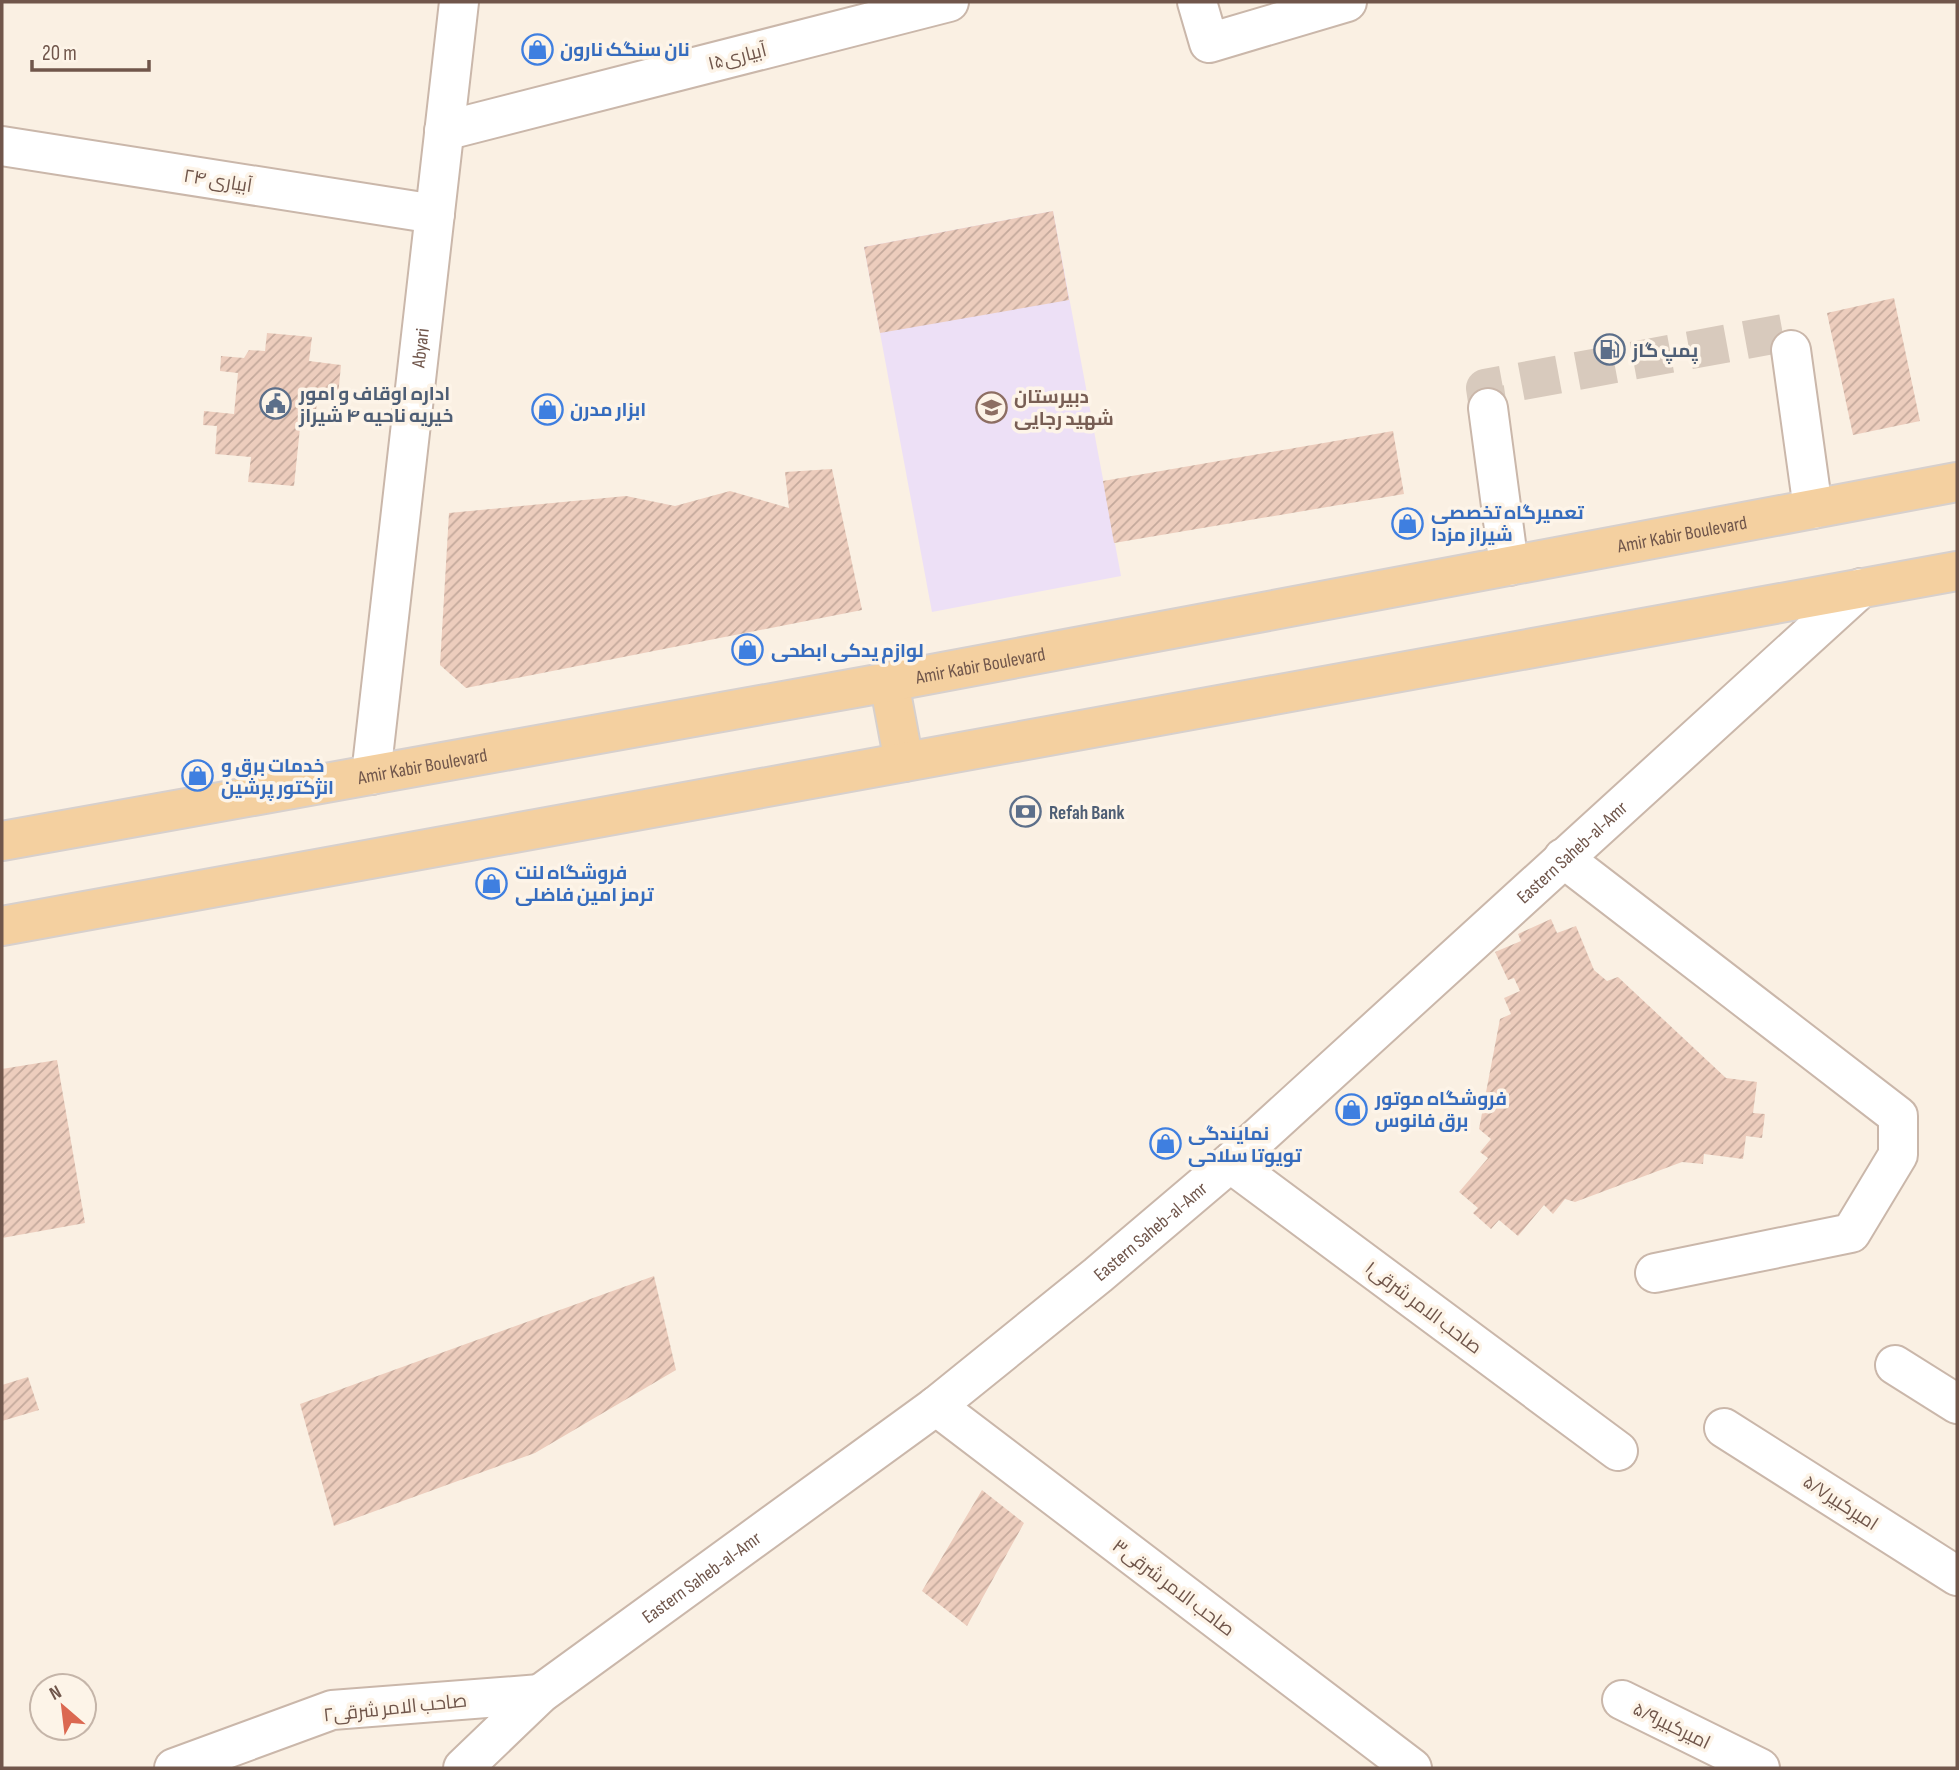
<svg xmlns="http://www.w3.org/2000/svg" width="1959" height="1770" viewBox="0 0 1959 1770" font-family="'Sofia Sans Condensed',Cairo,sans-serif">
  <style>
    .education { fill: #ede0f6 }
    .building { fill: url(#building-hatch) }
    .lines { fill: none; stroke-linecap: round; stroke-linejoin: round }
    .minor-tunnel { stroke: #d8cabd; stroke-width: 38; stroke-dasharray: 38 19; stroke-linecap: butt }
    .minor-casing { stroke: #cab7aa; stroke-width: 42 }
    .major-casing { stroke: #d7d0cd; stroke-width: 42 }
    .minor { stroke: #fff; stroke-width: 38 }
    .major { stroke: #f4d0a0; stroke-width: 38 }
    .labels { text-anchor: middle; stroke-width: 7; stroke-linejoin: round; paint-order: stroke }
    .shop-label { font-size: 19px; font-weight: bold; fill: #366cbe; stroke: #fdf4e8; text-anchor: start }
    .street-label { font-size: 19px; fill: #70564b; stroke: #fdf4e8 }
    .service-label { font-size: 19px; font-weight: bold; fill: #4e5e75; stroke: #fdf4e8; text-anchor: start }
    .education-label { font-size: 19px; font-weight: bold; fill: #785e54; stroke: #fdf4e8; text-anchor: start }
  </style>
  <defs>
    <pattern id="building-hatch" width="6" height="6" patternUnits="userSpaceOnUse" patternTransform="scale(1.75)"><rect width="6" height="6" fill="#edcdbd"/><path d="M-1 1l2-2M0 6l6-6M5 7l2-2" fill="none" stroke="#c4a99c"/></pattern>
  </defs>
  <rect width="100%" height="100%" fill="#faf0e3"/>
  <path class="education" d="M1053 211 1121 576 932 612 864 247Z"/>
  <path class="building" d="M1053 211 1069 300 880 333 864 247Z
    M1894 298 1920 421 1853 435 1827 313Z
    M267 333 312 337 309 361 341 365 338 396 318 394 315 419 301 418 294 486 248 482 251 457 215 454 217 426 203 425 204 411 234 414 238 373 220 371 221 356 244 358 249 350 265 351Z
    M1393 431 1404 494 1114 543 1103 481Z
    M832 469 862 610 466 688 440 665 449 513 626 496 675 506 730 491 789 508 785 472Z
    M1551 919 1557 933 1576 926 1594 970 1607 981 1618 977 1726 1078 1757 1082 1753 1113 1765 1114 1762 1138 1746 1136 1743 1159 1704 1154 1703 1164 1682 1162 1575 1202 1565 1199 1553 1214 1544 1205 1518 1236 1499 1220 1491 1229 1473 1213 1478 1208 1459 1192 1488 1158 1480 1152 1491 1139 1479 1129 1500 1019 1511 1014 1504 998 1520 991 1514 978 1508 980 1495 952 1521 941 1518 934Z
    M57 1060 85 1223 2 1238V1069Z
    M654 1276 676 1370 535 1453 334 1526 300 1404Z
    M28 1377 39 1410 2 1421V1385Z
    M982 1490 1024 1523 967 1626 922 1591Z"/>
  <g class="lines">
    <path class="minor-tunnel" d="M1488 408 1485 388 1789 332 1791 350"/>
    <defs>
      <g id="minor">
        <path d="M1197 2 1209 43 1347 2"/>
        <path d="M444 131 949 2"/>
        <path d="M2 146 435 214"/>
        <path d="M1791 350 1813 509"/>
        <path d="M1488 408 1509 566"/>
        <path id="s1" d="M371 775 459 2"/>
        <path d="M1563 858 1898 1116V1155L1851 1233 1655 1273"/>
        <path d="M1230 1163 1618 1451"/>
        <path d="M1895 1365 1957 1404"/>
        <path d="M936 1406 1412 1768"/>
        <path d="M1724 1428 1957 1576"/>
        <path d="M1622 1700 1760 1768"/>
        <path d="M174 1768 332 1710 540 1694"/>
        <path id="s2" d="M463 1768 540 1694 936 1406 1098 1275 1230 1163 1861 588"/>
      </g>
      <g id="major">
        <path d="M889 682 904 762"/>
        <path id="s3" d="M2 841 889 682 1957 482"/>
        <path d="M2 926 1957 571"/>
      </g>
    </defs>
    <use href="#minor" class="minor-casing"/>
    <use href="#major" class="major-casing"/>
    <use href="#minor" class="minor"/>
    <use href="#major" class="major"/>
  </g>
  <defs>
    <symbol id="shop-ring" viewBox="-11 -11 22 22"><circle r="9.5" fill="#fdf4e8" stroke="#3f7fe0" stroke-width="1.5"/><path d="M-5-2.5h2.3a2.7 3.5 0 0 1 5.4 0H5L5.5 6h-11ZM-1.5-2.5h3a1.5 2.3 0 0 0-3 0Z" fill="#3f7fe0"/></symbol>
    <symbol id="fuel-ring" viewBox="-11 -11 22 22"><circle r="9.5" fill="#fdf4e8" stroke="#5c6f8a" stroke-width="1.5"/><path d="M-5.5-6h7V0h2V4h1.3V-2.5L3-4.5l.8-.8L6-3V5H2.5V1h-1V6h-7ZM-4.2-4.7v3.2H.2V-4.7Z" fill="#5c6f8a"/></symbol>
    <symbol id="civic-ring" viewBox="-11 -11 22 22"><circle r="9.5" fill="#fdf4e8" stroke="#5c6f8a" stroke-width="1.5"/><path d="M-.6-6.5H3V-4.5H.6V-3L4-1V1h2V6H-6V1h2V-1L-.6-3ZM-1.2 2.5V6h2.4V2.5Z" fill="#5c6f8a"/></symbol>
    <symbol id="school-ring" viewBox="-11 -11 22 22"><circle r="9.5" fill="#fdf4e8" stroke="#8d6e63" stroke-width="1.5"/><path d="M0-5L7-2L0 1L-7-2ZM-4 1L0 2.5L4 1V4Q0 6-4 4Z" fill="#8d6e63"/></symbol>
    <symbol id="bank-ring" viewBox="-11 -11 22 22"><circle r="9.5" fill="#fdf4e8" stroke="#5c6f8a" stroke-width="1.5"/><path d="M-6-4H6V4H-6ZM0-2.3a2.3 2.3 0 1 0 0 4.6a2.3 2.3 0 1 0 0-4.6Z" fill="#5c6f8a"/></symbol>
  </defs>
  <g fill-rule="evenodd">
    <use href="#shop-ring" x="520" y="32" width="35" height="35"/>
    <use href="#fuel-ring" x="1592" y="332" width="35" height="35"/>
    <use href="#civic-ring" x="258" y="386" width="35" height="35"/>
    <use href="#school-ring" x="974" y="390" width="35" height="35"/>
    <use href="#shop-ring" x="530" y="392" width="35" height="35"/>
    <use href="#shop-ring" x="1390" y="506" width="35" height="35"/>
    <use href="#shop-ring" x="730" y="632" width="35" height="35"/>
    <use href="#shop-ring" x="180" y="758" width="35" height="35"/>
    <use href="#bank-ring" x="1008" y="794" width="35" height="35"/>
    <use href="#shop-ring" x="474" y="866" width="35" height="35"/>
    <use href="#shop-ring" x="1334" y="1092" width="35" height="35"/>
    <use href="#shop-ring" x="1148" y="1126" width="35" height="35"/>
  </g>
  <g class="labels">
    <g class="shop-label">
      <text x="560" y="56">نان سنگک نارون</text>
      <text x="570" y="416">ابزار مدرن</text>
      <text x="1431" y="519">تعمیرگاه تخصصی<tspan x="1431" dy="22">شیراز مزدا</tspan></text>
      <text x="771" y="657">لوازم یدکی ابطحی</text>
      <text x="221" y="772">خدمات برق و<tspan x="221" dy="22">انژکتور پرشین</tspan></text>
      <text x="515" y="879">فروشگاه لنت<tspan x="515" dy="22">ترمز امین فاضلی</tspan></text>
      <text x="1375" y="1105">فروشگاه موتور<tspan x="1375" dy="22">برق فانوس</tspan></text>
      <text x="1188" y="1140">نمایندگی<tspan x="1188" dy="22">تویوتا سلاحی</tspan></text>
    </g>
    <g class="street-label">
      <text transform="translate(737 56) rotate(-14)" y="7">آبیاری۱۵</text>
      <text transform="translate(218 180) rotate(9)" y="7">آبیاری ۲۴</text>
      <text dy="7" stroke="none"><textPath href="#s1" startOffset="430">Abyari</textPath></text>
      <text dy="7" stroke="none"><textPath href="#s3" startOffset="1708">Amir Kabir Boulevard</textPath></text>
      <text dy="7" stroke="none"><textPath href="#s3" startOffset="994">Amir Kabir Boulevard</textPath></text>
      <text dy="7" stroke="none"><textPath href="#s3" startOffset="427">Amir Kabir Boulevard</textPath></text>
      <text dy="7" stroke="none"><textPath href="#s2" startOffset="1440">Eastern Saheb-al-Amr</textPath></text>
      <text dy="7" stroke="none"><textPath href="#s2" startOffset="873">Eastern Saheb-al-Amr</textPath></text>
      <text transform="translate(1424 1307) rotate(37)" y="7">صاحب الامر شرقی۱</text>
      <text transform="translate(1841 1502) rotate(33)" y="7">امیرکبیر۵/۷</text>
      <text dy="7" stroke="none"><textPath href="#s2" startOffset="306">Eastern Saheb-al-Amr</textPath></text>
      <text transform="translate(1174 1587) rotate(37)" y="7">صاحب الامر شرقی۳</text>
      <text transform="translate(395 1707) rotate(-6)" y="7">۲صاحب الامر شرقی</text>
      <text transform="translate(1672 1725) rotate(26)" y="7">امیرکبیر۵/۹</text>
    </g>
    <g class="service-label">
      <text x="1632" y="357">پمپ گاز</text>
      <text x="299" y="400">اداره اوقاف و امور<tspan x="299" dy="22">خیریه ناحیه ۴ شیراز</tspan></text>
      <text x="1049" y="819">Refah Bank</text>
    </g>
    <g class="education-label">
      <text x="1014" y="403">دبیرستان<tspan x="1014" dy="22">شهید رجایی</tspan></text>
    </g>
  </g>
  <rect width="1959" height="1770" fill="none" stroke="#70564b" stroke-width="7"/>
  <g transform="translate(63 1707) rotate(332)"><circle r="33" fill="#fdf4e8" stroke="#c5b5a9" stroke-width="2"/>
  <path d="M0-5L12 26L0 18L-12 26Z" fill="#db6851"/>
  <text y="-10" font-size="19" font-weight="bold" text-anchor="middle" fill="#70564b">N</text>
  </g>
  <path d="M32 60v10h117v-10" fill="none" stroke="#70564b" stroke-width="3.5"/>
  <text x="42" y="60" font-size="21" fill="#70564b" stroke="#fdf4e8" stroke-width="5" paint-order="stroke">20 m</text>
</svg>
